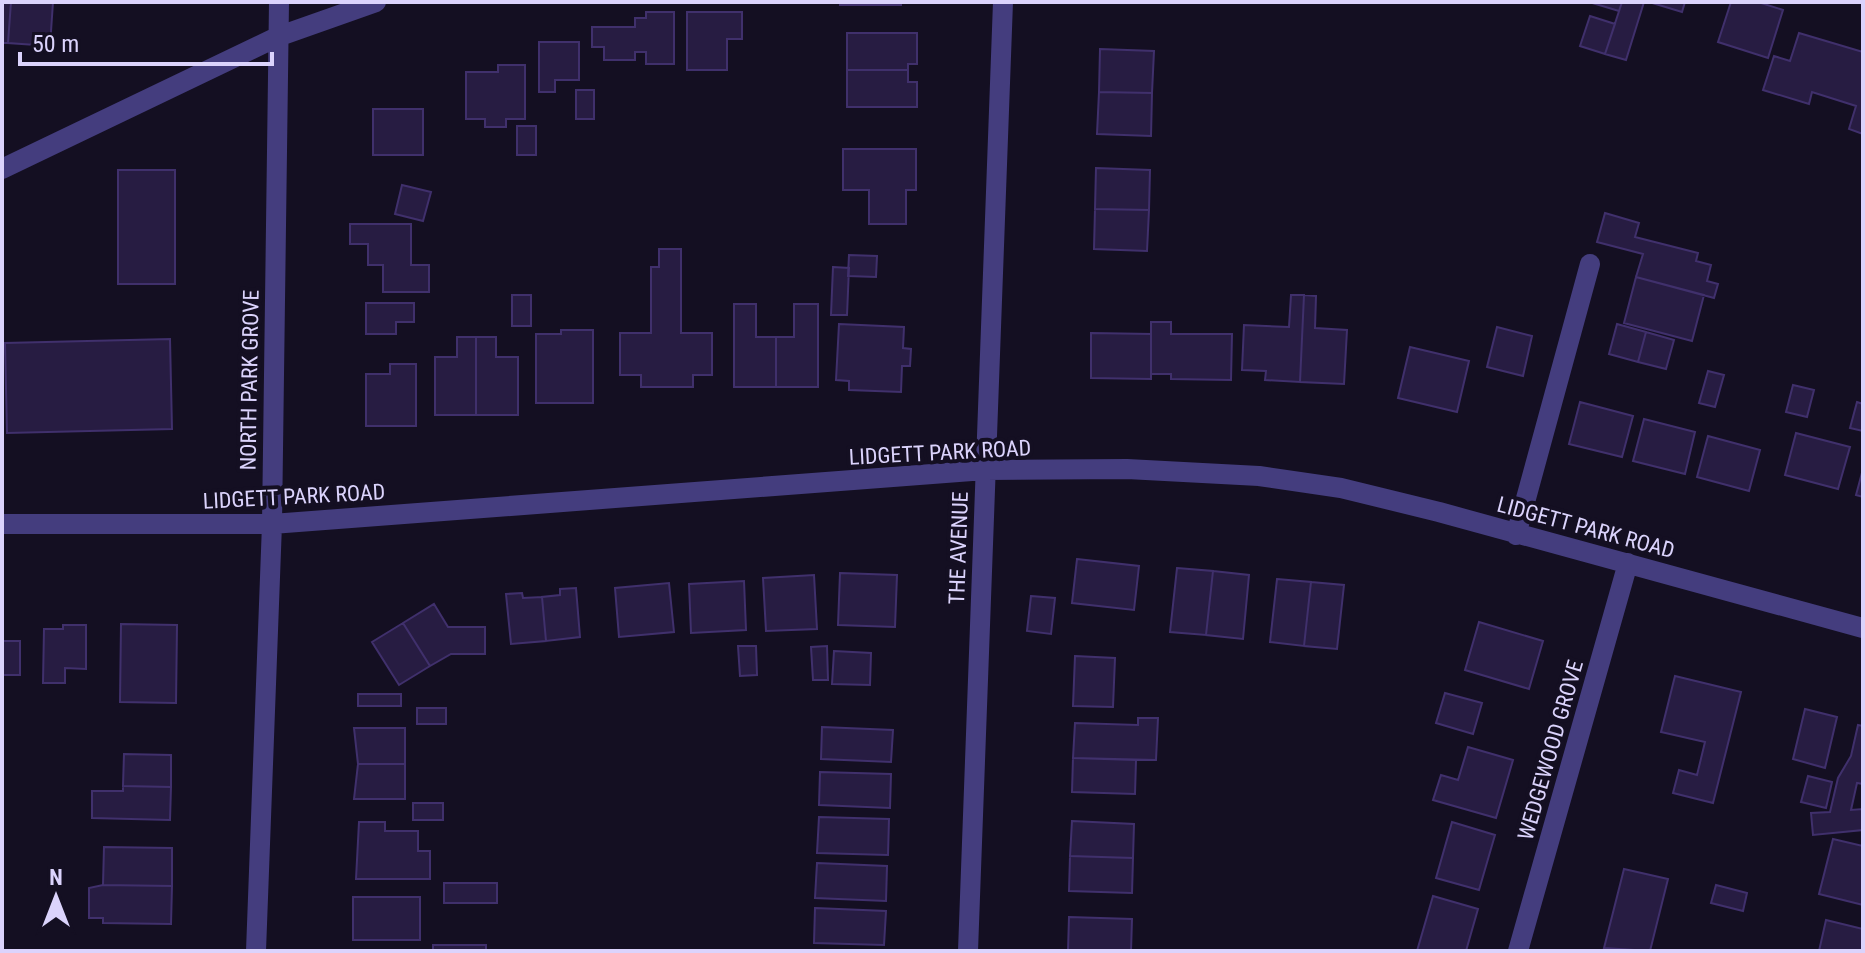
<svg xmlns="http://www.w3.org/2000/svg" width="1865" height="953" viewBox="0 0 1865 953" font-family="'Roboto Condensed',sans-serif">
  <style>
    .building { fill: #271c42; stroke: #40306c; stroke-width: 2 }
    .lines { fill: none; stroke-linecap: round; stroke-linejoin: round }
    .minor { stroke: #443d7e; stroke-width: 20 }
    .labels { text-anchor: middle; stroke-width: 8; stroke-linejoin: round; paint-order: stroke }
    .street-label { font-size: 22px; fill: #dbd3fc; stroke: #140f22 }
  </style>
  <rect width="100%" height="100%" fill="#140f22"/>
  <path class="building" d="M2 2H11L8 43H2Z
    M11 2H53L50 46 8 43Z
    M840 2H901V5H840Z
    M1589 2H1622L1619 11Z
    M1622 2H1644L1626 60 1605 54Z
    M1649 2H1685L1682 12Z
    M1731 2H1758L1783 10 1768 58 1718 42Z
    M646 12H674V64H646V52H635V60H604V47H592V27H635V18H646Z
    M687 12H742V39H727V70H687Z
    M1590 16 1615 24 1605 54 1580 46Z
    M847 33H917V64H908V70H847Z
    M1799 33 1863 52V134L1849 129 1856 106 1812 92 1809 104 1763 90 1774 56 1790 61Z
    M539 42H579V80H555V92H539Z
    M1100 49 1154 51 1152 93 1099 92Z
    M498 65H525V119H506V127H485V119H466V72H498Z
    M847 70H908V82H917V107H847Z
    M576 90H594V119H576Z
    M1099 92 1152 93 1151 136 1097 134Z
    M373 109H423V155H373Z
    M517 126H536V155H517Z
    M843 149H916V190H906V224H869V190H843Z
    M1096 168 1150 170 1149 210 1095 209Z
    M118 170H175V284H118Z
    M402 185 431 192 423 221 395 214Z
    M1095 209 1149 210 1147 251 1094 249Z
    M1605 213 1639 223 1635 237 1698 253 1696 261 1711 265 1707 281 1718 284 1714 298 1636 277 1643 254 1597 242Z
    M350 224H411V265H429V292H383V265H368V244H350Z
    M659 249H681V333H712V375H693V387H641V375H620V333H651V267H659Z
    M849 255 877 256 876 277 848 276Z
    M833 267 849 268 847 315H831Z
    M1636 277 1704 295 1692 341 1624 323Z
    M512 295H531V326H512Z
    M1291 295H1304L1300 382 1265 380 1266 371 1242 370 1244 325 1289 327Z
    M1304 295 1316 296 1315 328 1347 330 1344 384 1300 382Z
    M366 303H414V322H396V334H366Z
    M734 304H756V337H776V387H734Z
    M794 304H818V387H776V337H794Z
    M1151 322H1171V334H1232L1231 380 1171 379V374H1151Z
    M839 324 904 327 903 348 911 349 910 366H902L901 392 849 390V381L836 380Z
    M1617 324 1646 332 1638 362 1609 354Z
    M1497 327 1532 336 1523 376 1487 367Z
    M561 330H593V403H536V334H561Z
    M1646 332 1674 340 1666 369 1638 362Z
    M1091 333 1151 334V379L1091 378Z
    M457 337H476V415H435V357H457Z
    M476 337H496V357H518V415H476Z
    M170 339 172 429 7 433 5 343Z
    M1410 347 1469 361 1457 412 1398 398Z
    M390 364H416V426H366V374H390Z
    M1708 371 1724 375 1715 407 1699 403Z
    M1793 385 1814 390 1807 417 1786 412Z
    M1580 402 1633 416 1622 457 1569 444Z
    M1857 402 1863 404V431L1850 428Z
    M1644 419 1695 432 1685 474 1633 461Z
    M1796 433 1850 447 1838 489 1785 475Z
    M1708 436 1760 450 1749 491 1697 477Z
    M1863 469V497L1856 495Z
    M1077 559 1139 566 1134 610 1072 603Z
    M1177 568 1213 571 1206 635 1170 632Z
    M1213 571 1249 575 1243 639 1206 635Z
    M840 573 897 575 895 627 838 625Z
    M814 575 817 629 766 631 763 578Z
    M1277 579 1311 582 1304 646 1270 642Z
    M744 581 746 630 691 633 689 584Z
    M1311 582 1344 585 1337 649 1304 646Z
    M669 583 674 632 619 637 615 588Z
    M576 588 580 637 546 641 542 597 560 595V589Z
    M522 593 523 598 542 597 546 641 511 644 506 594Z
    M1031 596 1055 598 1051 634 1027 631Z
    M434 604 448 627H485V654H451L430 666 403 623Z
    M1479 622 1543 641 1529 689 1465 670Z
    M403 623 430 666 399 685 372 642Z
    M121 624 177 625 176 703 120 702Z
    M63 625H86V669L65 668V683H43L44 629H63Z
    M2 641H20V675H2Z
    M738 646H756L757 675 740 676Z
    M827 646 828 680H813L811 647Z
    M834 651 871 653 870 685 832 684Z
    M1075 656 1115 658 1113 707 1073 706Z
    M1675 676 1741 692 1713 803 1673 793 1679 770 1697 775 1705 742 1661 732Z
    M1445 693 1482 703 1473 734 1436 723Z
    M358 694H401V706H358Z
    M417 708H446V724H417Z
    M1805 709 1837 717 1825 768 1793 759Z
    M1138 718H1158L1156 760 1073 758 1075 723 1138 725Z
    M1858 725 1863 726V784L1857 783 1851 810 1863 809V830L1813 835 1811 813 1830 812 1838 778 1851 756Z
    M822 727 893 730 891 762 821 759Z
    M354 728H405V764H358Z
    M1468 747 1513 760 1496 818 1433 800 1441 775 1458 780Z
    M124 754 171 755V787L123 786Z
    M1073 758 1136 760 1135 794 1072 792Z
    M358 764H405V799H354Z
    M820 772 891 774 890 808 819 805Z
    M1808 776 1832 782 1826 808 1801 802Z
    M123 786 171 787 170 820 92 818V791H123Z
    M413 803H443V820H413Z
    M819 817 889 819 888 855 817 853Z
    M1072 821 1134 824 1133 858 1070 856Z
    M359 822H385V831H418V851H430V879H356Z
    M1452 822 1495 835 1479 890 1436 878Z
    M1833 839 1863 846V905L1819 894Z
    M104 847 172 848V886L103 885Z
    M1070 856 1133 858 1132 893 1069 891Z
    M817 863 887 866 886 901 815 898Z
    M1624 869 1668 879 1650 951 1604 948Z
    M444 883H497V903H444Z
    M103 885 172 886 171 924 103 923V918H89V888Z
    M1716 885 1747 893 1743 911 1711 903Z
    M1433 896 1478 909 1466 951H1417Z
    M353 897H420V940H353Z
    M815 908 886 911 884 945 814 943Z
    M1069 917 1132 919 1131 951H1068Z
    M1826 920 1863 929V951H1819Z
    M433 945H486V951H433Z"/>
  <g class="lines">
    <path class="minor" d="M2 169 277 37 376 2
      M2 524H272L985 470 1127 469 1259 476 1341 488 1439 512 1863 628
      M1516 535 1590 264
      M256 951 272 524 279 2
      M968 951 1003 2
      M1518 951 1628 563"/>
  </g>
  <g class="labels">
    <g class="street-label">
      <text transform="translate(249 380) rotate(-89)" y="8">NORTH PARK GROVE</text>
      <text transform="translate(940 452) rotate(-3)" y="8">LIDGETT PARK ROAD</text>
      <text transform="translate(294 496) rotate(-3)" y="8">LIDGETT PARK ROAD</text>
      <text transform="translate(1586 527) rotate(15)" y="8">LIDGETT PARK ROAD</text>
      <text transform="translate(958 548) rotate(-88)" y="8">THE AVENUE</text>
      <text transform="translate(1550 750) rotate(-74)" y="8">WEDGEWOOD GROVE</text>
    </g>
  </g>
  <rect width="1865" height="953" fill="none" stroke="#dbd3fc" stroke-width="8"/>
  <g transform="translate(56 897)" stroke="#140f22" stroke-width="6" paint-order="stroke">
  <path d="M0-6L14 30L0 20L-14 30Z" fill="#dbd3fc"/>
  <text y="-12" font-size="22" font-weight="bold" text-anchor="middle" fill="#dbd3fc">N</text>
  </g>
  <path d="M20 52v12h252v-12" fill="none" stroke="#dbd3fc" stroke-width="4"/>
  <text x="32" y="52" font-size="24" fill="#dbd3fc" stroke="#140f22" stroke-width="6" paint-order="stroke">50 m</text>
</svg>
